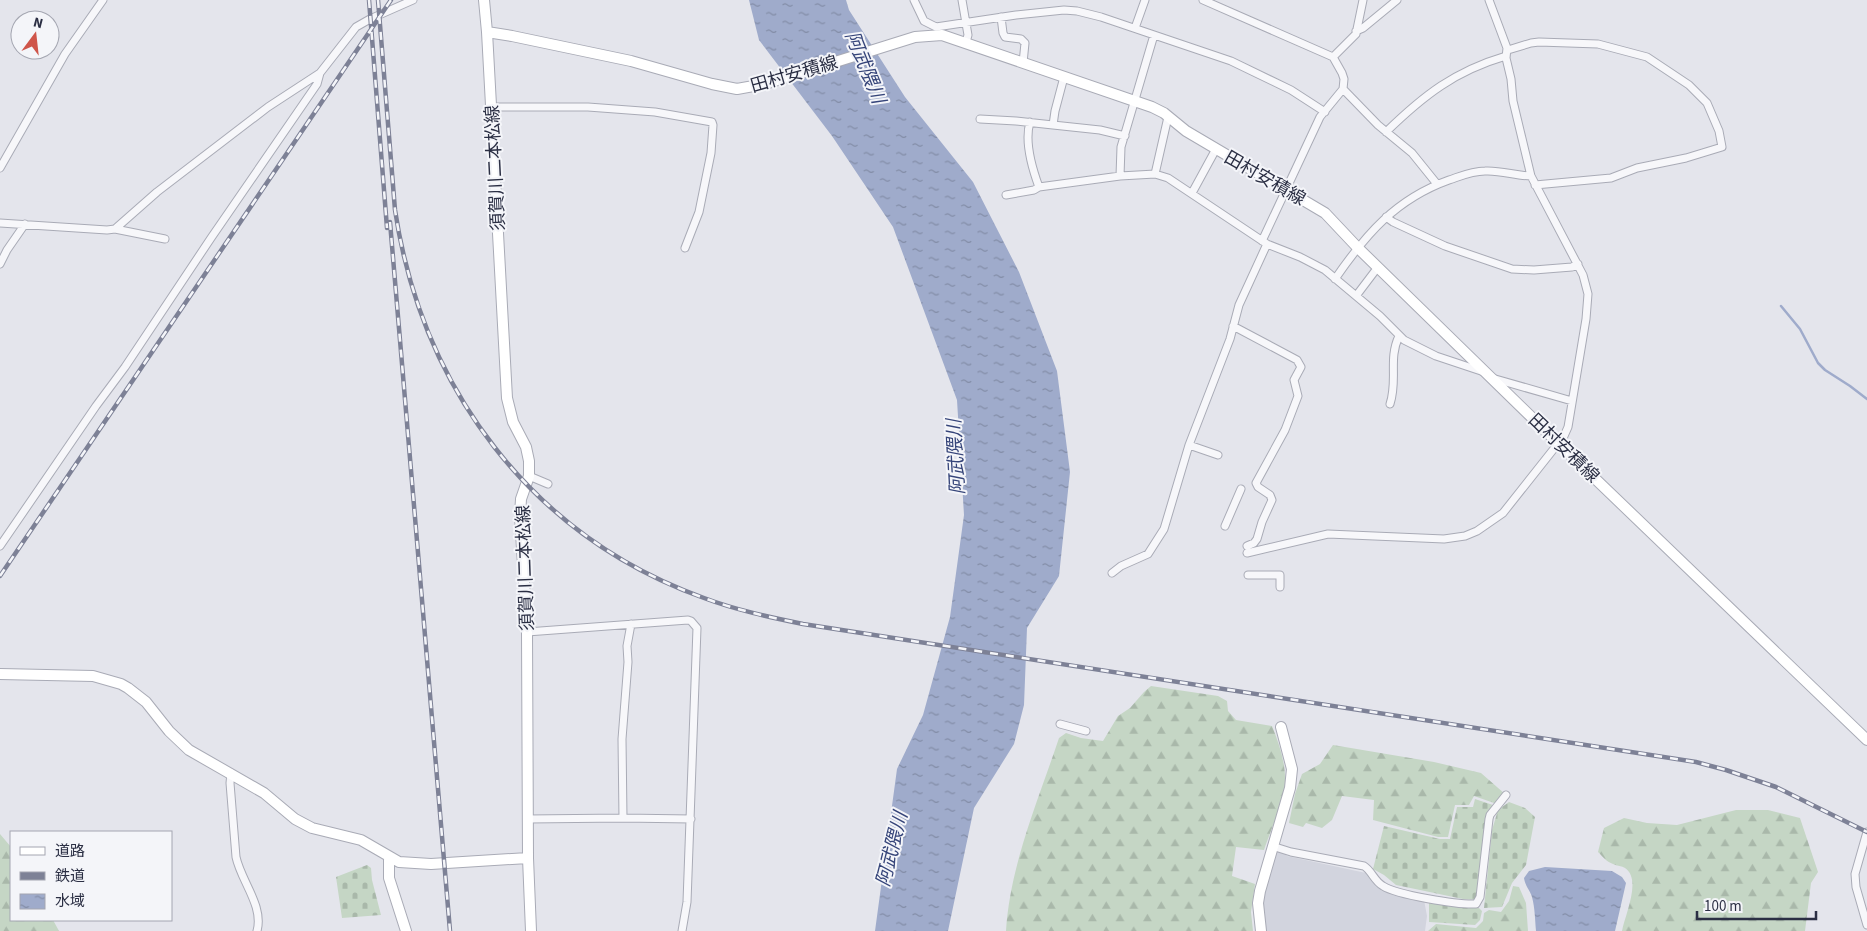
<svg xmlns="http://www.w3.org/2000/svg" width="1867" height="931" viewBox="0 0 1867 931" font-family="'Source Sans 3','Noto Sans JP',sans-serif">
  <style>
    .built { fill: #d2d4de }
    .forest { fill: url(#forest-firs) }
    .cemetery { fill: url(#cemetery-stones) }
    .water { fill: url(#water-ripples) }
    .lines { fill: none; stroke-linecap: round; stroke-linejoin: round }
    .stream { stroke: #9fabcb; stroke-width: 2.5 }
    .street-casing { stroke: #a9abb6; stroke-width: 9 }
    .secondary-casing { stroke: #a9abb6; stroke-width: 12 }
    .street { stroke: #f7f7fa; stroke-width: 7 }
    .secondary { stroke: #fff; stroke-width: 10 }
    .rail-casing { stroke: #7d8196; stroke-width: 4.5 }
    .rail { stroke: #f4f5f9; stroke-width: 2.5; stroke-dasharray: 8; stroke-linecap: butt }
    .labels { text-anchor: middle; stroke-width: 4; stroke-linejoin: round; paint-order: stroke }
    .street-label { font-size: 18px; fill: #2b2f44; stroke: #f4f5f9 }
    .water-label { font-size: 19px; font-style: italic; fill: #354479; stroke: #f4f5f9 }
  </style>
  <defs>
    <pattern id="forest-firs" width="22" height="20" patternUnits="userSpaceOnUse" patternTransform="scale(1.25)"><rect width="22" height="20" fill="#c5d6c5"/><path d="M5 1l3.5 6h-7zM16 11l3.5 6h-7z" fill="#a9b8aa"/></pattern>
    <pattern id="cemetery-stones" width="16" height="16" patternUnits="userSpaceOnUse" patternTransform="scale(1.25)"><rect width="16" height="16" fill="#c5d6c5"/><path d="M2 7V4a2 2 0 0 1 4 0v3zM10 15v-3a2 2 0 0 1 4 0v3z" fill="#a9b8aa"/></pattern>
    <pattern id="water-ripples" width="26" height="14" patternUnits="userSpaceOnUse" patternTransform="scale(1.25)"><rect width="26" height="14" fill="#9fabcb"/><path d="M2 4q2-2 4 0t4 0M15 11q2-2 4 0t4 0" fill="none" stroke="#828ca6"/></pattern>
  </defs>
  <rect width="100%" height="100%" fill="#e4e5ec"/>
  <path class="built" d="M1277 842 1287 856 1366 873 1391 891 1424 900 1427 916 1425 931H1266L1262 905Z"/>
  <path class="forest" d="M1151 686 1218 696 1227 701 1228 711 1236 720 1272 726C1280 746 1288 769 1284 791 1282 806 1269 834 1264 850L1236 847 1232 876 1255 884 1251 912 1253 931H1006C1010 865 1038 801 1059 738L1066 733 1081 738 1103 741 1118 716 1130 708 1144 692Z
    M1333 745 1434 762 1481 773 1505 794 1504 798 1494 803 1474 796 1469 805H1455L1448 837H1438L1373 820 1374 800 1342 796 1332 820 1322 828 1306 823 1303 827 1289 823 1295 794 1302 774 1320 764Z
    M1736 810H1768L1800 818 1818 872 1811 883 1805 931H1622C1625 915 1642 879 1625 868 1622 866 1617 866 1613 864 1607 862 1603 857 1598 852L1604 828 1624 818 1647 823 1677 825Z
    M0 834 11 847V920H53L59 931H0Z
    M1513 886 1519 887 1526 903 1528 931H1428L1436 924 1476 928 1483 921 1484 913 1489 910 1501 912 1509 901Z"/>
  <path class="cemetery" d="M1475 799 1493 805 1489 814 1477 900 1463 899 1396 885 1384 875 1373 869 1384 826 1440 839H1450L1457 807H1473Z
    M1509 802 1525 808 1535 817 1526 865 1512 883 1502 907 1484 908 1492 830 1498 810Z
    M367 865 371 868 372 880 381 915 342 918 336 877Z
    M1429 901 1466 908H1479L1482 911 1480 920 1475 925 1429 922Z"/>
  <path class="water" d="M749 0H846L849 10 905 97 973 182 1019 272 1057 371 1070 472 1059 576 1027 628 1024 705 1014 744 974 808 948 931H875L897 769 923 715 950 617 964 515 957 400 893 227 832 136 759 40Z
    M1545 867 1612 871 1622 877 1626 883 1615 931H1536C1535 920 1535 908 1532 897 1530 890 1525 886 1524 878L1529 871Z"/>
  <g class="lines">
    <path class="stream" d="M1781 306 1800 329 1818 363 1825 370 1850 386 1867 399"/>
    <defs>
      <path id="street" d="M914 0 924 21 936 27 1016 15 1064 10 1077 11 1101 17 1231 61 1291 90 1325 112
        M962 0 968 35 966 42
        M1203 0 1333 57 1342 73 1344 79 1343 89 1320 117 1262 241
        M1001 17 1003 33 1005 37 1021 39 1025 43 1023 63
        M1135 28 1145 0
        M1356 31 1363 28 1397 0
        M1154 35 1121 147 1120 176 1155 174 1168 178 1267 244 1300 257 1325 270 1380 316 1404 340 1436 356 1484 372
        M1508 50 1531 43 1539 42 1598 44 1647 57 1689 85 1707 103 1719 131 1722 147 1686 158 1637 168 1611 178 1535 185
        M1333 57 1356 34 1363 0
        M1064 77 1055 111 1053 125 1100 130 1125 136
        M1343 89 1378 125 1412 153 1437 184
        M491 107H588L655 112 712 122 713 125 711 153 699 212 685 248
        M980 119 1016 121 1053 125
        M1030 122C1024 142 1032 168 1039 187
        M1386 132C1424 95 1455 71 1506 56
        M0 168 65 54 103 0
        M1155 174 1168 117
        M1192 193 1216 149
        M1006 195 1034 190 1039 187 1120 176
        M1386 217 1393 222 1445 246 1512 269 1534 270 1572 267 1578 264
        M0 223 107 230 115 229 165 239
        M115 229 157 192 268 107 320 73 356 27 370 19 413 0
        M0 264 7 250 25 224
        M1335 279C1366 234 1396 199 1449 180 1461 176 1472 171 1485 171 1501 170 1516 176 1531 176
        M1356 296 1378 267
        M1233 326 1297 360 1301 367 1294 380 1298 396 1285 430 1256 483 1258 487 1270 495 1272 500 1262 522 1257 539 1254 543 1247 546
        M1492 378 1572 401
        M1390 404C1398 380 1388 359 1399 336
        M1189 445 1218 455
        M529 476 548 484
        M1225 526 1241 489
        M0 546 96 406 125 367 211 238 317 84 320 73
        M1247 553 1328 534 1444 539 1465 536 1477 531 1503 513 1564 436 1568 427 1586 319 1588 294 1583 275 1531 176 1513 101 1511 79 1506 58 1507 48 1489 0
        M1112 573 1121 566 1148 554 1164 529 1189 445 1230 339 1239 305 1267 244
        M1248 575H1280V587
        M527 632 688 620 691 621 697 628 687 902 682 931
        M1060 724 1086 731
        M231 773 230 783 236 857C241 881 264 906 257 931
        M623 818 622 739 628 662 627 646 631 624
        M528 819 623 818 691 819
        M1867 832 1855 874 1856 887 1867 925
        M1272 846 1291 852 1364 866C1372 871 1374 881 1383 886 1397 895 1458 905 1476 904L1480 897 1489 819 1490 815 1506 795"/>
      <path id="secondary" d="M484 0 487 32 507 398 513 422 526 447 529 461V476L521 499 520 516 527 632 528 858 531 931
        M487 32 512 36 631 61 712 84 737 89 765 84 915 37 942 35 1152 107 1164 113 1186 131 1325 213 1358 248 1558 443 1867 740
        M0 674 93 676 121 684 128 688 146 702 169 731 189 750 264 793 295 819 312 828 361 840 399 862 431 864 528 858
        M389 858V878L406 931
        M1261 931 1258 903 1260 891 1290 788 1292 769 1281 727"/>
    </defs>
    <use href="#street" class="street-casing"/>
    <use href="#secondary" class="secondary-casing"/>
    <use href="#street" class="street"/>
    <use href="#secondary" class="secondary"/>
    <defs>
      <path id="rail" d="M369 0 387 228
        M378 0 395 210C422 388 531 536 704 598 736 610 769 617 803 624L1696 762 1726 770 1776 787 1867 832
        M390 222 450 931
        M0 576 391 0"/>
    </defs>
    <use href="#rail" class="rail-casing"/>
    <use href="#rail" class="rail"/>
  </g>
  <g class="labels">
    <g class="street-label">
      <text transform="translate(794 74) rotate(-16)" y="6">田村安積線</text>
      <text transform="translate(495 168) rotate(-93)" y="6">須賀川二本松線</text>
      <text transform="translate(1265 178) rotate(30)" y="6">田村安積線</text>
      <text transform="translate(1564 448) rotate(44)" y="6">田村安積線</text>
      <text transform="translate(525 568) rotate(-92)" y="6">須賀川二本松線</text>
    </g>
    <g class="water-label">
      <text transform="translate(866 67) rotate(68)" y="7">阿武隈川</text>
      <text transform="translate(955 457) rotate(-93)" y="7">阿武隈川</text>
      <text transform="translate(891 849) rotate(-76)" y="7">阿武隈川</text>
    </g>
  </g>
  <rect x="10" y="831" width="162" height="90" fill="#f4f5f9" stroke="#a4a6b1"/>
  <rect x="20" y="847" width="25" height="8" fill="#ffffff" stroke="#a4a6b1"/>
  <text x="55" y="856" font-size="15" fill="#2b2f44">道路</text>
  <rect x="20" y="872" width="25" height="8" fill="#7d8196" stroke="#a4a6b1"/>
  <text x="55" y="881" font-size="15" fill="#2b2f44">鉄道</text>
  <rect x="20" y="894" width="25" height="15" fill="url(#water-ripples)" stroke="#a4a6b1"/>
  <text x="55" y="906" font-size="15" fill="#2b2f44">水域</text>
  <g transform="translate(35 35) rotate(15)"><circle r="24" fill="#f4f5f9" stroke="#a4a6b1"/>
  <path d="M0-4L9 19L0 12L-9 19Z" fill="#cf554a"/>
  <text y="-8" font-size="14" font-weight="bold" text-anchor="middle" fill="#2b2f44">N</text>
  </g>
  <path d="M1697 911v8h119v-8" fill="none" stroke="#2b2f44" stroke-width="2.5"/>
  <text x="1704" y="911" font-size="15" fill="#2b2f44" stroke="#f4f5f9" stroke-width="4" paint-order="stroke">100 m</text>
</svg>
